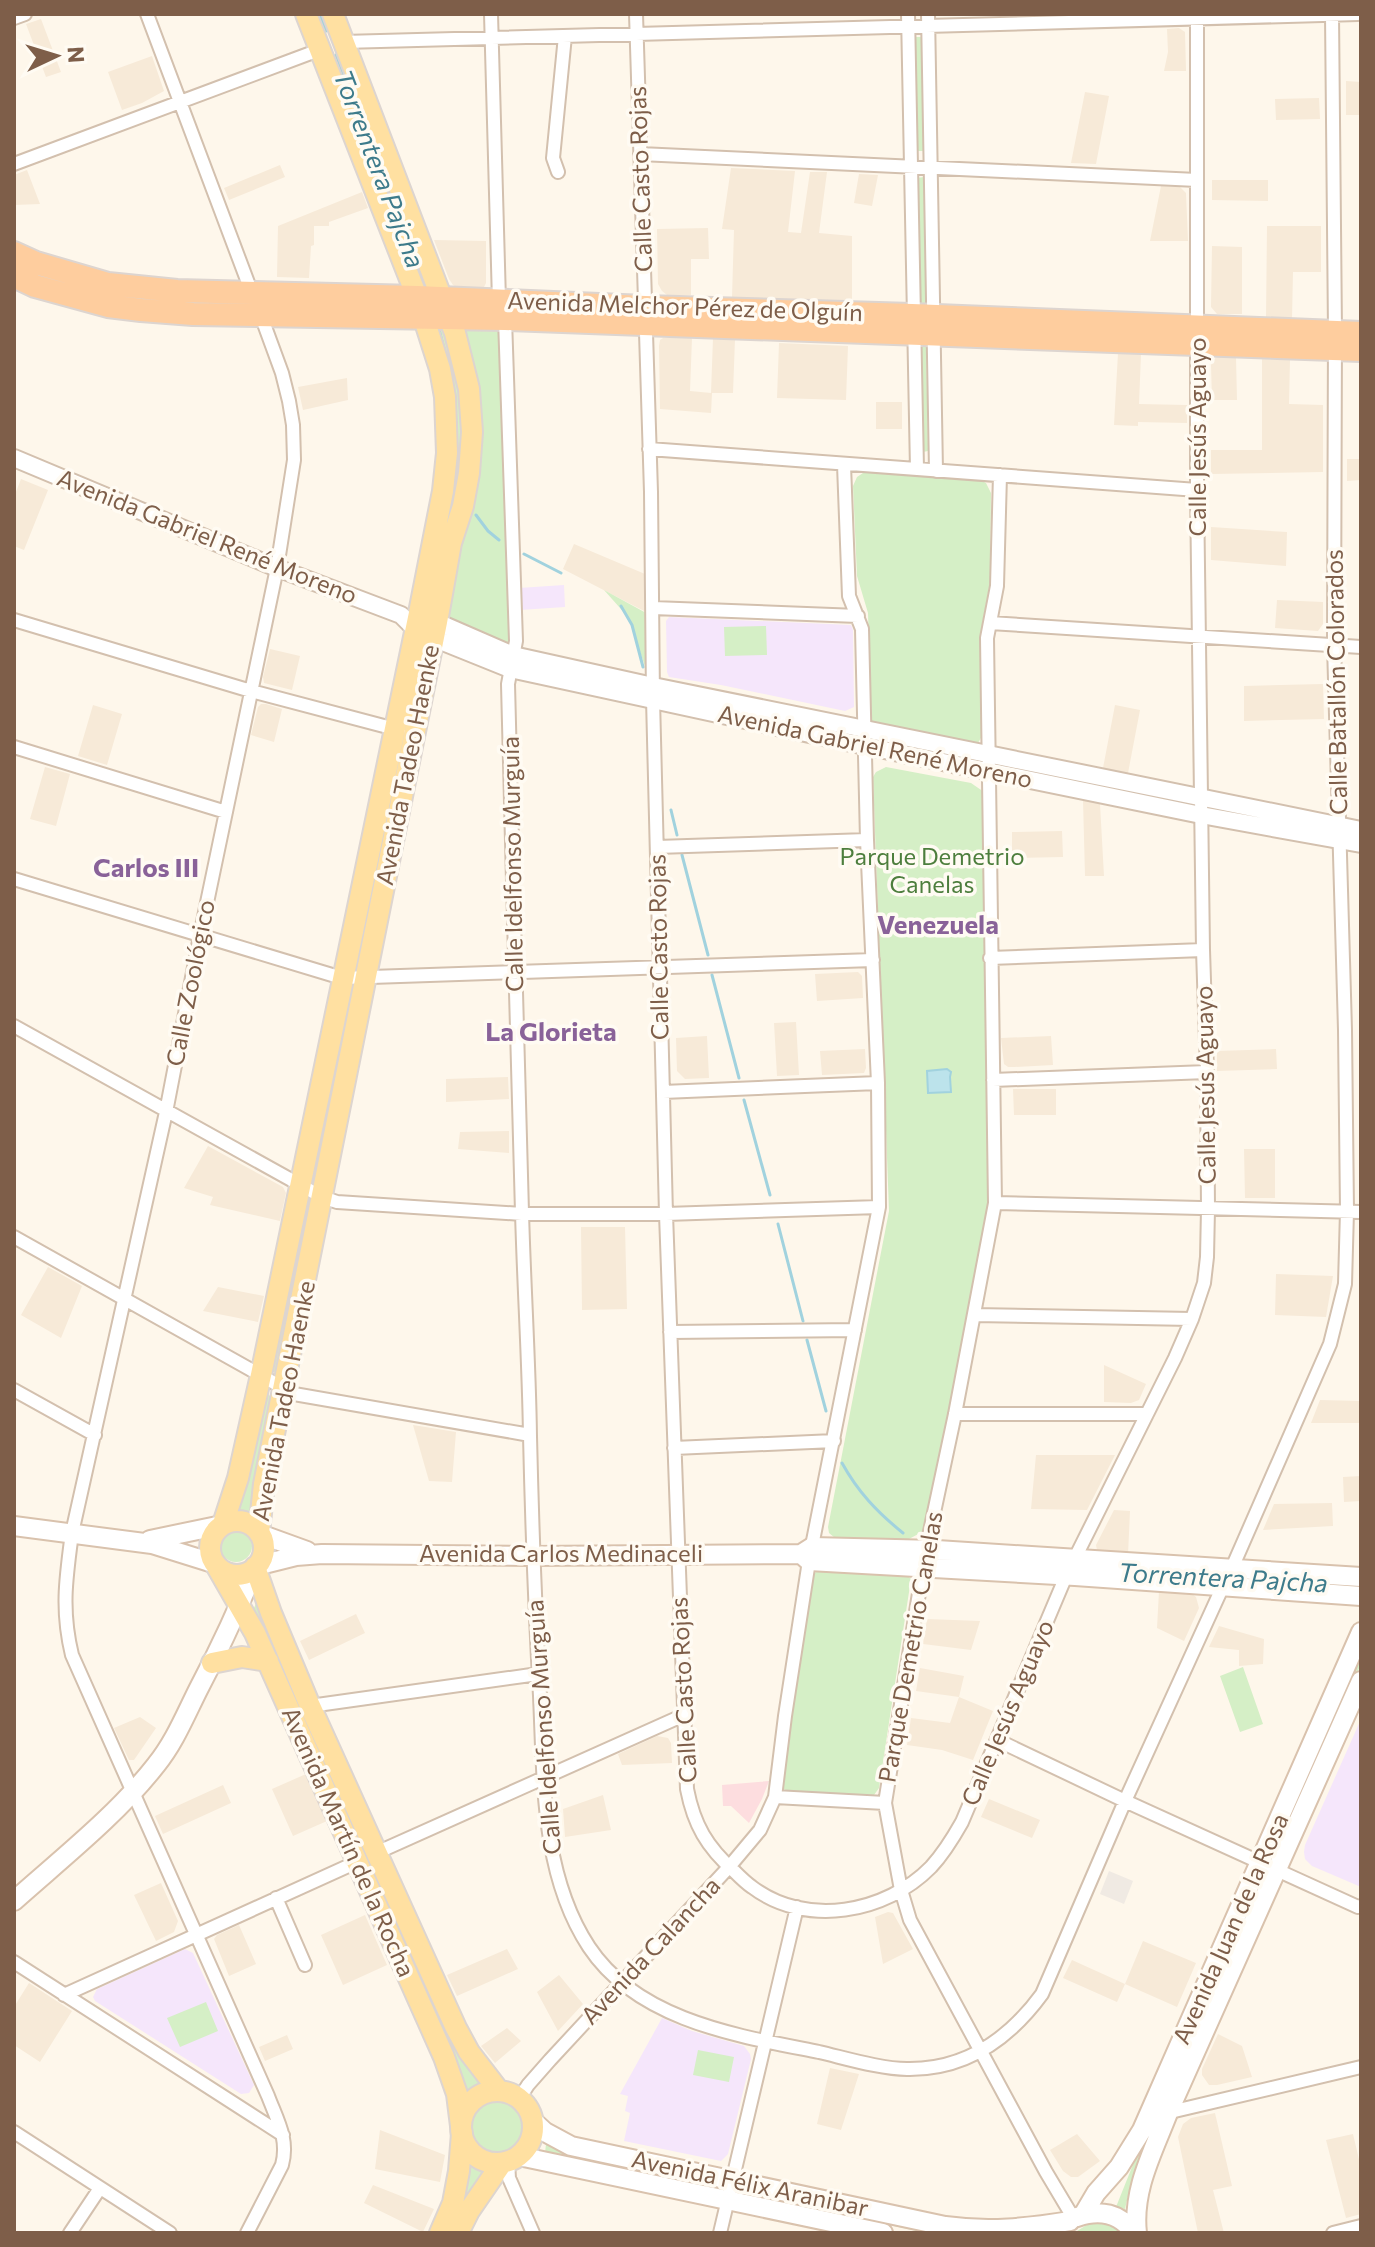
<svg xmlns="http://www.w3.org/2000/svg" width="1375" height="2247" viewBox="0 0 1375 2247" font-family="Commissioner,sans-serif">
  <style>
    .residential { fill: #f7ead8 }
    .industrial { fill: #f0eae3 }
    .education { fill: #f5e6fb }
    .medical { fill: #fddddf }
    .green { fill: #d5efc6 }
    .water { fill: #bce3eb; stroke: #a1d2de; stroke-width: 2 }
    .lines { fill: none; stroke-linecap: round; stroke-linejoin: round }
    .stream { stroke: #a1d2de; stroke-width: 3 }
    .minor-casing { stroke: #d3c0ae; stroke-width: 16 }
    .tertiary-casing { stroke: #d3c0ae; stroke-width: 20 }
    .secondary-casing { stroke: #d9c2ad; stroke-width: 22 }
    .primary-casing { stroke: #ddd5d0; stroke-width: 24 }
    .trunk-casing { stroke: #ddd5d0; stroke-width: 26 }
    .minor { stroke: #fff; stroke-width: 12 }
    .tertiary { stroke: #fff; stroke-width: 16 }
    .secondary { stroke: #fff; stroke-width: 18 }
    .primary { stroke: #ffe0a1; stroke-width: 20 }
    .trunk { stroke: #fecd9e; stroke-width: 22 }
    .labels { text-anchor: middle; stroke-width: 7; stroke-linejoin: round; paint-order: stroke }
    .street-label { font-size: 24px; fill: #7e5e49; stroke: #fffbf3 }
    .park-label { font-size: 24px; fill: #4d7e3d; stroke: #fffbf3 }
    .water-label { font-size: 26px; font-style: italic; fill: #3d7b8b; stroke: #fffbf3 }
    .neighbourhood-label { font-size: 26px; font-weight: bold; fill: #896299; stroke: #fffbf3 }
  </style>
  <rect width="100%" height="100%" fill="#fef7eb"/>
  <path class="residential" d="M41 19 61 72 46 77 26 24Z
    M1179 28 1185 32 1186 71H1164L1168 52 1167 29Z
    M152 56 164 91 142 103 122 110 108 72Z
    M1346 81 1361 82V115H1346Z
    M1085 92 1109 96 1096 164 1071 163Z
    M1319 98 1320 119 1276 120 1275 99Z
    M280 165 285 177 229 200 224 188Z
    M731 168 795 171 788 232 801 233 810 172H827L819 233 852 236V303L732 297 734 230 722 229Z
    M27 170 40 204 14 205V175Z
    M859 174 878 175 872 206 854 203Z
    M1212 180H1268V201L1212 200Z
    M1161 186 1180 187 1186 193 1188 241H1150Z
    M362 192 368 208 329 222V226H314V245L311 246 309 278 277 277 278 226Z
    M1267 226H1321V272H1293L1292 319 1266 318Z
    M708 228 709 259H691V295H667L662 291 658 284 657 229Z
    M434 240 486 241V283L484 287 480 289 458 288 453 285 449 279Z
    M1212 246 1242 247V314H1217L1211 307Z
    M663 338H692L690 391 711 393 713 338 735 339 733 393H712L711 413 660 409 659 346 660 340Z
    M779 343 848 346 846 400 777 398Z
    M1118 353 1141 354 1139 404 1187 405V423L1138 422V426L1114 425Z
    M1219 356 1236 357 1237 400H1212L1211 365 1214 359Z
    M1262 359 1290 360 1289 404 1323 405V472L1211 474V450H1262Z
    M347 378 348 400 303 410 298 387Z
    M876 402H902V429H876Z
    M1347 459H1361V480L1347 481Z
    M21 479 48 490 24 550 14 546V497Z
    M1211 527 1287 532 1286 566 1211 560Z
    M574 544 645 574 646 612 563 569Z
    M1277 600 1323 602V624L1318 631 1275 628Z
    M270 649 300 656 292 690 264 683 263 677Z
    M1323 684 1324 719 1244 721V686Z
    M261 704H266L282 709 274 742 251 735 258 707Z
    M93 705 122 714 107 765 78 756Z
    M1115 705 1140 710 1128 773 1103 768Z
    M45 767 70 774 56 826 30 819Z
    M1083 800 1100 804 1104 876H1085Z
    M1062 831 1063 857 1012 858V832Z
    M858 972 862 976 863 998 817 1001 815 974Z
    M796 1022 799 1075 777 1076 774 1023Z
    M707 1036 709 1078 685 1079 677 1071 676 1038Z
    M1051 1036 1053 1065 1014 1067H1008L1004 1064 1001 1038Z
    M865 1049 866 1068 864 1073 822 1075 820 1051Z
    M1276 1049 1277 1069 1217 1071V1051Z
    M508 1077 509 1099 446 1102V1079Z
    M1013 1089H1056V1115H1014Z
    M509 1131V1153L458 1149 460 1132Z
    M208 1146 283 1187 286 1193 280 1221 210 1205 213 1197 184 1188Z
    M1244 1149H1275V1198H1245Z
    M581 1227H625L627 1309 582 1310Z
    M48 1267 82 1286 61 1338 21 1315Z
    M1276 1274 1333 1276 1326 1317 1275 1315Z
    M218 1287 264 1296 258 1322 203 1311Z
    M1104 1365 1146 1384 1139 1400 1131 1403 1104 1402Z
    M1320 1400 1361 1401V1423H1311Z
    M413 1425 456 1432 452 1482 429 1481Z
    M1036 1455H1115L1087 1510 1031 1509Z
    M1361 1476V1501L1344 1502 1343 1477Z
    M1332 1503 1333 1526 1263 1530 1274 1504Z
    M1114 1510 1130 1511 1128 1555 1102 1553 1097 1550 1096 1545Z
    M1159 1591 1191 1593 1196 1597 1199 1608 1184 1641 1157 1628Z
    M356 1614 365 1633 309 1660 300 1641Z
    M927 1619 980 1621 971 1650 923 1644Z
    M1219 1626 1264 1639 1263 1664 1239 1666V1650L1209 1647Z
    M920 1668 964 1676 959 1697 993 1711 973 1760 942 1750 907 1745 911 1718 950 1723 959 1697 916 1691Z
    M140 1717 156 1728 134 1760H129L114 1728Z
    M657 1736 668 1738 671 1743 672 1763 622 1765 618 1754Z
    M306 1774 327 1821 293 1836 272 1789Z
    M223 1785 231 1803 163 1834 155 1816Z
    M603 1795 611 1830 565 1837 563 1809Z
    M989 1799 1040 1820 1032 1838 981 1817Z
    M161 1883 178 1921 174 1932 156 1941 134 1895Z
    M888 1912 893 1913 913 1949 883 1964 875 1917Z
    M365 1915 387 1965 343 1985 321 1935Z
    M239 1925 256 1964 229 1976 214 1939 217 1935Z
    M1143 1941 1196 1963 1177 2007 1125 1984 1117 2002 1063 1978 1072 1960 1125 1984Z
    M507 1949 518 1969 457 1996 447 1975Z
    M559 1975 583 2004 558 2031 537 1992Z
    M29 1983 72 2011 40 2062 14 2045V2007Z
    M507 2028 521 2041 495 2063 481 2046Z
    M1218 2034 1242 2046 1252 2077 1217 2085H1209L1202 2075V2069Z
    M287 2035 293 2049 265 2061 259 2047Z
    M830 2068 859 2074 841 2130 817 2124Z
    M1215 2113 1232 2186 1213 2190 1224 2233H1198L1178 2137 1183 2124 1191 2118Z
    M380 2130 445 2155 440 2182 375 2169Z
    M1077 2134 1100 2161 1078 2177H1071L1063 2171 1050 2150Z
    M1353 2134 1361 2168V2214L1346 2218 1326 2140Z
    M373 2185 434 2209 423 2232 364 2203Z"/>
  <path class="industrial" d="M1109 1871 1133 1881 1124 1904 1100 1894Z"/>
  <path class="education" d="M564 585 565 607 520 610 519 588Z
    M669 617 851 625 853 630 854 707 845 711 721 685 669 677 667 672 666 621Z
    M1361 1719V1887L1312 1866 1305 1859 1304 1852 1305 1845Z
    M185 1949 193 1953 254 2085 249 2093 241 2094 95 2001 93 1997 97 1989Z
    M662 2018 692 2031 744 2046 750 2054 751 2059 728 2154 721 2161 624 2141 630 2113 625 2111 628 2096 620 2094Z"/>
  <path class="medical" d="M769 1781 762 1799 749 1823 731 1806H723L722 1785Z"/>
  <path class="green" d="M914 37H924V151H915Z
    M924 177 926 305H918L916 178Z
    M433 323 444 324C449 346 457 368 461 390 469 442 458 489 444 538Z
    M468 327H498L500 331 511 639 507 645 451 620 448 614 461 539 465 330Z
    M926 342 928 451 923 452 921 343Z
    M866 471 980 480 986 483 991 493 990 582 981 630 982 736 978 743 971 746 874 726 871 721 868 613 857 576 853 486 857 477Z
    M604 590 648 614 647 672 628 617Z
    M766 626 767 655 725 656 724 627Z
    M886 767 971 783 984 792 990 1201 929 1524 924 1531 907 1540 835 1538 829 1533 828 1527 889 1211 873 777 876 772Z
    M349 985 356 987 317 1172 312 1169Z
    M303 1207H306L311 1214 278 1371 274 1372 271 1370Z
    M266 1394 273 1397 253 1514 235 1512Z
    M220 1546a16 16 0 1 1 32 0a16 16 0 1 1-32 0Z
    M817 1571 906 1574 911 1579 879 1788 874 1795 789 1791 783 1789 780 1782 812 1576Z
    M258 1599 484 2084 466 2093 253 1610Z
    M1361 1653V1664L1274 1855 1271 1853Z
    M1243 1667 1263 1724 1240 1732 1220 1676Z
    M206 2002 218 2031 180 2047 167 2018Z
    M698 2050 734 2057 729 2082 693 2075Z
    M471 2127a26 26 0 1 1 52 0a26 26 0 1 1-52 0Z
    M1156 2118C1148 2149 1131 2178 1125 2209L1116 2207 1132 2167Z
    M546 2144 569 2153 720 2184 719 2189 545 2153Z
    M468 2166 489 2174 466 2203 460 2202Z
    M737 2188 949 2233H926L736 2192Z
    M1093 2223 1109 2225 1122 2233H1074L1085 2226Z"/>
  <path class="water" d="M947 1069 951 1072 950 1077 951 1092 928 1093 927 1071Z"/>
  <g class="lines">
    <path class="stream" d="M320 14 326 31
      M336 55 418 271
      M439 330 451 376
      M455 400 458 484
      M476 515 488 531 499 540
      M524 554 561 573
      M621 606 632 625 643 667
      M671 810 677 835
      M682 855 708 955
      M712 975 739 1078
      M744 1100 770 1195
      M778 1224 803 1321
      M807 1340 826 1411
      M842 1463C858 1492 877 1512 903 1533
      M1281 1581 1333 1584"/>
    <defs>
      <path id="minor" d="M147 14 253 296
        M491 14 499 301 505 319 516 641 508 684C513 860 516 1036 522 1212 524 1287 529 1362 530 1436 532 1523 535 1609 540 1696 544 1780 541 1874 589 1947 638 2021 739 2036 819 2052 845 2058 881 2069 907 2069 965 2070 1009 2039 1042 1994L1125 1801 1223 1586
        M636 14 651 492 653 699 666 1214 687 1789C694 1825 707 1847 734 1871 740 1877 746 1883 752 1887 806 1928 886 1913 931 1867 944 1853 953 1838 962 1822L1066 1576 1175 1358 1192 1319 1204 1283 1207 1257 1208 1209 1207 1072 1203 950 1197 490V14
        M908 14 917 469
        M928 14 936 471
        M14 18 25 14
        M343 42 1358 14
        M640 154 1197 180
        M14 164 319 50
        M558 172 553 158 565 36
        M649 449 1197 490
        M1000 475 997 586 987 638 995 1203 955 1414 926 1550 885 1803 901 1890 910 1920 1046 2172 1074 2219
        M653 608 858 616
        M14 620 251 691 399 730
        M990 623 1361 647
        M14 747 226 812
        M657 847 867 840
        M14 879 342 978 873 960
        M990 958 1203 950
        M14 1026 322 1197 337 1202 522 1214H666L879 1207
        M993 1080 1207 1072
        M663 1092 878 1083
        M995 1203 1361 1212
        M14 1237 294 1394 530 1435
        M974 1315 1192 1319
        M670 1332 855 1330
        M14 1390 95 1435
        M955 1414H1147
        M674 1448 834 1441
        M1232 1568 1330 1344 1345 1284 1347 1211 1345 1030 1334 645 1335 332 1332 14
        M310 1706 538 1674
        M997 1740 1125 1801 1358 1907 1361 1906
        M775 1797 885 1803
        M376 1853 684 1715
        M276 1898 305 1965
        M14 1962 283 2135
        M64 1995 357 1862
        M519 2099 528 2085 550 2060 729 1867 760 1830 775 1797 785 1716 809 1561 879 1207 878 1083 867 840 862 629 849 596 844 465
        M1166 2113 1361 2067
        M14 2132 170 2233
        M508 2162 509 2178 533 2233
        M70 2233 100 2188
        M247 2233 282 2165C289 2139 277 2120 268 2096L72 1655C61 1610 66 1578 72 1533L166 1112 200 936 277 568 294 460 293 425 289 401 282 373 260 313
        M720 2233 797 1907
        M1333 2233 1361 2226"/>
      <path id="tertiary" d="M14 458 277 568 401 615 415 629 433 638 510 669 865 746 1201 815 1361 844
        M428 618 513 655 653 686 1361 830"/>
      <path id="secondary" d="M14 1526 152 1544 216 1564
        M260 1534 307 1551
        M150 1540 222 1525
        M801 1554 809 1561 1075 1576 1361 1596
        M256 1566 296 1556 322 1554 532 1556 801 1554 812 1547 937 1550 1361 1577
        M14 1901C61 1859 117 1815 156 1765 174 1743 185 1716 198 1690 219 1650 238 1610 255 1567
        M533 2121 545 2132 571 2146 945 2226C988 2232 1028 2228 1070 2221
        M519 2156 883 2233
        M1083 2215 1096 2193 1119 2167 1142 2130 1361 1632
        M1077 2217C1100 2209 1120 2213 1134 2233
        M1137 2233C1132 2190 1153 2152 1168 2113L1361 1681"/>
      <path id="primary" d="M210 1548a27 27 0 1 1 54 0a27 27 0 1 1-54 0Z
        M223 1524 238 1478 261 1375 419 613 443 491 447 453 445 397 440 369 417 297 306 14
        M259 1533 264 1484 437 622 451 543 463 506 469 473 472 432 469 389 455 333 333 14
        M216 1565 255 1633 444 2057 457 2094 461 2126
        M255 1567 271 1613 310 1706 456 2028 469 2052 499 2091
        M212 1663 242 1657 268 1661
        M461 2127a36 36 0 1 1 72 0a36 36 0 1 1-72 0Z
        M440 2233 453 2203 459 2171 462 2133
        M458 2233 469 2211 502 2163"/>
      <path id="trunk" d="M14 253 36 263 108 284 177 291 417 297 645 307 912 315 1361 333
        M14 276 35 286 108 306 141 310 193 314 505 319 1361 350"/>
    </defs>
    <use href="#minor" class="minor-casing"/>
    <use href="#tertiary" class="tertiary-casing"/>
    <use href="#secondary" class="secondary-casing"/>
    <use href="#primary" class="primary-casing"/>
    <use href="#trunk" class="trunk-casing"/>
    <use href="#minor" class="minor"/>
    <use href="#tertiary" class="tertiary"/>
    <use href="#secondary" class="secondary"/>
    <use href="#primary" class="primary"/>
    <use href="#trunk" class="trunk"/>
  </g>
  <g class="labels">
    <g class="street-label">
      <text transform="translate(641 179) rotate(-92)" y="8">Calle Casto Rojas</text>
      <text transform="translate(685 307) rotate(2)" y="8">Avenida Melchor Pérez de Olguín</text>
      <text transform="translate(1198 437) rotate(-90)" y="8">Calle Jesús Aguayo</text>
      <text transform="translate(207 537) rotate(22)" y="8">Avenida Gabriel René Moreno</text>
      <text transform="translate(1337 682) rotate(-91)" y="8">Calle Batallón Colorados</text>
      <text transform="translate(875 747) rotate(12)" y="8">Avenida Gabriel René Moreno</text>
      <text transform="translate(408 765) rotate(-79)" y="8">Avenida Tadeo Haenke</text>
      <text transform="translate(513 864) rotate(-91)" y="8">Calle Idelfonso Murguía</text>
      <text transform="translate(659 947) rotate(-91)" y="8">Calle Casto Rojas</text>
      <text transform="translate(191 983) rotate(-79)" y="8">Calle Zoológico</text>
      <text transform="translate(1206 1085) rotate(-91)" y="8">Calle Jesús Aguayo</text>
      <text transform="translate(284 1401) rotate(-79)" y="8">Avenida Tadeo Haenke</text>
      <text x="561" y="1562">Avenida Carlos Medinaceli</text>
      <text transform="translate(911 1647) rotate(-80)" y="8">Parque Demetrio Canelas</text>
      <text transform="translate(684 1690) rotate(-93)" y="8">Calle Casto Rojas</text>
      <text transform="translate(1008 1713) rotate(-67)" y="8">Calle Jesús Aguayo</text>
      <text transform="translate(544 1727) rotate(-94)" y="8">Calle Idelfonso Murguía</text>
      <text transform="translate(348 1842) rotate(66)" y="8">Avenida Martín de la Rocha</text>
      <text transform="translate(1231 1929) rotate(-66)" y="8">Avenida Juan de la Rosa</text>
      <text transform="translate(651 1951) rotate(-47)" y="8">Avenida Calancha</text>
      <text transform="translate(750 2184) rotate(12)" y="8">Avenida Félix Aranibar</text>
    </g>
    <g class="park-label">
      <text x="932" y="865">Parque Demetrio<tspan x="932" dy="28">Canelas</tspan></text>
    </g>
    <g class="water-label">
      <text transform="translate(379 169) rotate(69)" y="9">Torrentera Pajcha</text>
      <text transform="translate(1223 1578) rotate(3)" y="9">Torrentera Pajcha</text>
    </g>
    <g class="neighbourhood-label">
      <text x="146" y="877">Carlos III</text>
      <text x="938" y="934">Venezuela</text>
      <text x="551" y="1041">La Glorieta</text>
    </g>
  </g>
  <rect width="1375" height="2247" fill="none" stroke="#7e5e49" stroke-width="32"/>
  <g transform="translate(56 56) rotate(86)" stroke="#fffbf3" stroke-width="6" paint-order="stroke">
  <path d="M0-6L14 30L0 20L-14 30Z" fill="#7e5e49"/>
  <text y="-12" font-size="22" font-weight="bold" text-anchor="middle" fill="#7e5e49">N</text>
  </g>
</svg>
